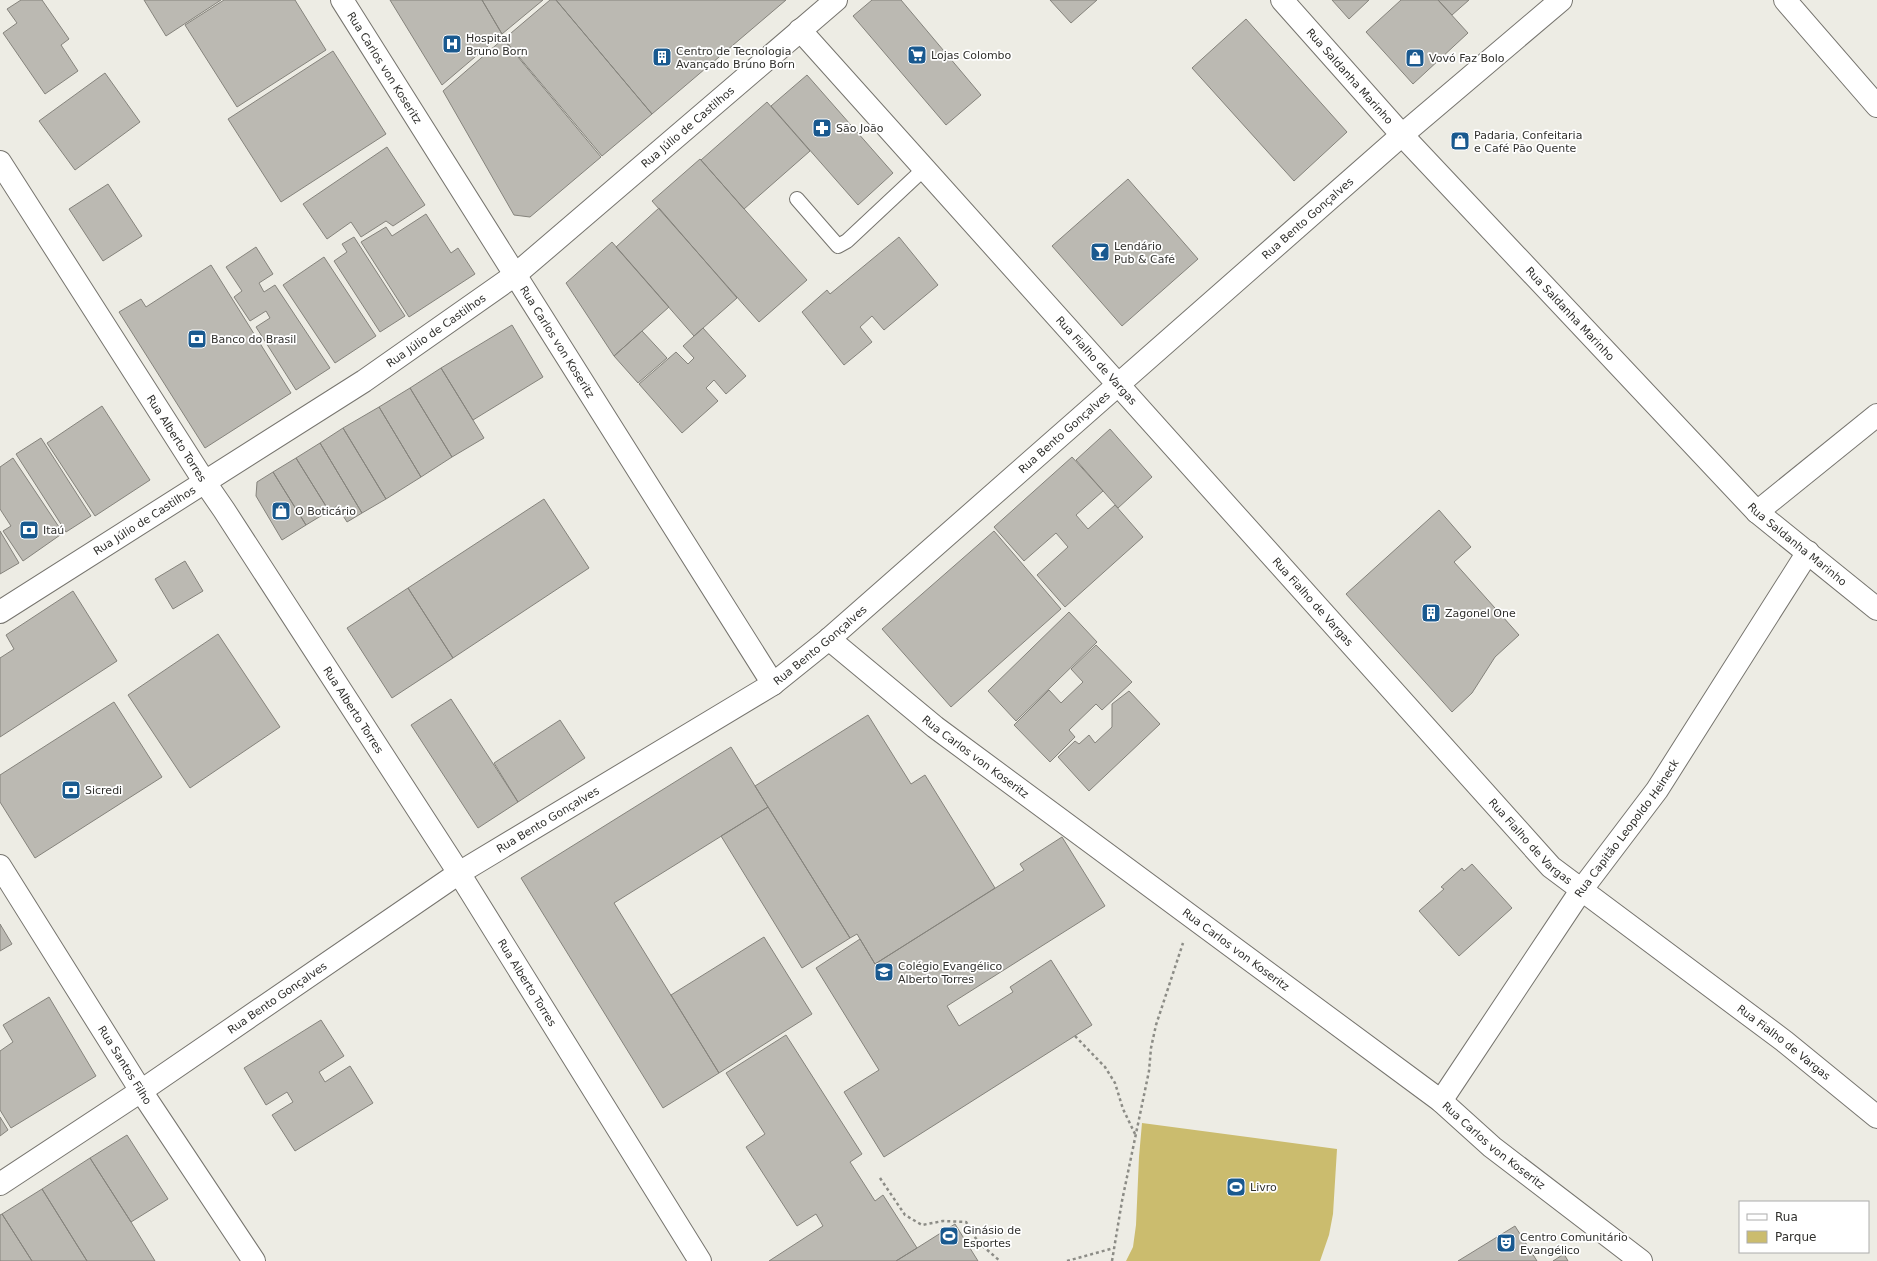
<svg xmlns="http://www.w3.org/2000/svg" width="1877" height="1261" viewBox="0 0 1877 1261" font-family="'DejaVu Sans',sans-serif">
  <style>
    .green { fill: #cbbc6e }
    .building { fill: #bbb9b2; stroke: #85837c }
    .lines { fill: none; stroke-linecap: round; stroke-linejoin: round }
    .service-casing { stroke: #76746e; stroke-width: 16 }
    .minor-casing { stroke: #76746e; stroke-width: 24 }
    .tertiary-casing { stroke: #76746e; stroke-width: 24 }
    .secondary-casing { stroke: #76746e; stroke-width: 24 }
    .path { stroke: #8c8c86; stroke-width: 2.5; stroke-dasharray: 3 3; stroke-linecap: butt }
    .service { stroke: #fff; stroke-width: 14 }
    .minor { stroke: #fff; stroke-width: 22 }
    .tertiary { stroke: #fff; stroke-width: 22 }
    .secondary { stroke: #fff; stroke-width: 22 }
    .labels { text-anchor: middle; stroke-width: 3.5; stroke-linejoin: round; paint-order: stroke }
    .poi-label { font-size: 11px; fill: #30302d; stroke: #fff; text-anchor: start }
    .street-label { font-size: 11px; fill: #30302d; stroke: #fff }
  </style>
  <rect width="100%" height="100%" fill="#edece4"/>
  <path class="green" d="M1142 1123 1337 1149 1333 1214 1329 1235 1320 1261H1126L1133 1247 1136 1225 1139 1157Z"/>
  <path class="building" d="M21 0H42L69 39 61 45 78 71 45 94 3 33 17 23 7 9Z
    M144 0H221L166 36Z
    M224 0H295L326 50 237 107 185 25Z
    M390 0H482L502 34 442 85Z
    M482 0H543L502 34Z
    M550 0H556L652 114 602 156 504 39Z
    M556 0H786L652 114Z
    M872 0H901L981 95 946 125 853 16Z
    M1050 0H1097L1071 23Z
    M1332 0H1369L1349 19Z
    M1401 0H1438L1468 33 1413 84 1366 32Z
    M1438 0H1469L1452 15Z
    M1246 19 1347 132 1294 181 1192 68Z
    M503 39 601 157 530 217 514 215 443 91Z
    M333 51 386 134 281 202 228 119Z
    M105 73 140 122 75 170 39 121Z
    M807 75 893 173 858 205 771 106Z
    M767 102 810 151 744 209 701 160Z
    M387 147 425 205 393 226 386 221 361 237 351 222 327 239 303 204Z
    M700 159 807 280 759 322 652 201Z
    M1128 179 1198 259 1122 326 1052 246Z
    M108 184 142 236 103 261 69 209Z
    M659 208 737 298 694 336 616 247Z
    M426 214 451 253 458 248 475 274 409 317 361 242 386 227 392 236Z
    M354 237 405 316 380 332 334 261 347 252 342 244Z
    M899 237 938 285 884 330 872 316 860 327 872 342 844 365 802 312 827 290 830 294Z
    M612 242 669 307 614 356 566 283Z
    M256 247 273 274 259 283 264 292 275 285 330 368 296 390 256 327 270 318 266 311 250 321 234 297 242 291 226 267Z
    M324 257 376 336 335 363 283 285Z
    M211 265 291 393 205 448 119 312 141 299 146 307Z
    M512 325 543 377 473 420 441 368Z
    M703 328 746 376 726 394 714 380 706 388 718 401 682 433 639 384 676 352 688 364 694 358 683 346Z
    M642 331 667 358 638 383 614 356Z
    M441 368 484 438 452 457 410 388Z
    M410 388 452 457 421 477 379 407Z
    M102 406 150 480 95 516 47 443Z
    M379 407 421 477 386 499 343 428Z
    M343 428 386 499 362 513 320 443Z
    M1110 429 1152 477 1118 508 1076 460Z
    M41 438 91 516 66 532 16 454Z
    M320 443 362 513 347 522 337 506 329 511 296 458Z
    M1072 457 1103 491 1076 515 1088 529 1115 505 1143 537 1065 607 1037 575 1068 547 1056 533 1024 561 994 527Z
    M13 458 63 533 23 561 3 531 11 526 0 509V467Z
    M296 458 329 511 306 525 273 472Z
    M273 472 306 525 282 540 256 496 257 482Z
    M544 499 589 568 453 658 408 588Z
    M1439 510 1471 547 1454 562 1519 635 1495 657 1472 693 1452 712 1346 594Z
    M0 531 19 563 0 574Z
    M994 531 1061 609 951 707 882 629Z
    M185 561 203 591 173 609 155 579Z
    M408 588 453 658 392 698 347 628Z
    M73 591 117 661 0 737V658L14 649 6 635Z
    M1069 612 1097 642 1016 721 988 691Z
    M218 634 280 727 190 788 128 695Z
    M1096 645 1132 682 1102 710 1096 704 1069 730 1075 737 1050 762 1014 725 1049 690 1061 703 1083 682 1071 669Z
    M1129 691 1160 724 1089 791 1058 757 1075 741 1079 744 1089 735 1095 743 1112 727V704Z
    M451 699 518 802 478 828 411 725Z
    M114 702 162 777 35 858 0 802V775Z
    M868 715 911 784 925 775 995 888 875 964 857 934 850 938 755 786Z
    M560 720 585 758 518 802 494 763Z
    M731 747 768 807 614 903 719 1073 663 1108 521 878Z
    M768 807 850 938 802 968 721 836Z
    M1062 837 1105 906 947 1006 959 1026 1013 992 1010 987 1051 960 1092 1025 884 1157 844 1092 879 1070 816 968 860 939 875 964 1024 870 1020 864Z
    M1472 864 1512 908 1459 956 1419 911 1444 889 1441 887 1462 868 1464 871Z
    M0 924 12 944 0 951Z
    M764 937 812 1014 719 1073 671 995Z
    M49 997 96 1076 11 1128 0 1110V1051L13 1042 3 1025Z
    M321 1020 344 1056 319 1072 325 1082 350 1066 373 1103 295 1151 272 1115 293 1102 287 1092 266 1105 244 1068Z
    M786 1035 862 1154 850 1162 875 1201 883 1195 917 1248 896 1261H769L823 1226 816 1214 797 1226 746 1147 765 1134 726 1073Z
    M0 1117 8 1130 0 1136Z
    M127 1135 168 1199 131 1222 90 1158Z
    M90 1158 131 1222 155 1261H87L42 1189Z
    M42 1189 87 1261H32L2 1214Z
    M2 1214 32 1261H0V1215Z
    M955 1224 978 1261H896L917 1248Z
    M1515 1226 1537 1261H1458Z
    M1564 1254 1568 1261H1553Z"/>
  <g class="lines">
    <defs>
      <path id="service" d="M797 199 838 246 847 241 925 168"/>
      <g id="minor">
        <path d="M1785 0 1877 106"/>
        <path id="s1" d="M800 30 1551 867 1784 1041 1877 1117"/>
        <path d="M1757 512 1877 415"/>
        <path id="s2" d="M829 639 935 727 1441 1101 1492 1147 1641 1261"/>
        <path id="s3" d="M459 873 700 1261"/>
        <path d="M141 1091 254 1261"/>
        <path id="s4" d="M1441 1101 1582 889 1657 790 1808 552"/>
      </g>
      <g id="tertiary">
        <path id="s5" d="M342 0 773 684"/>
        <path id="s6" d="M1282 0 1402 135 1757 512 1877 609"/>
        <path id="s7" d="M0 162 204 481 224 510 459 873"/>
        <path id="s8" d="M0 612 364 381 515 275 836 0"/>
        <path d="M0 866 141 1091"/>
      </g>
      <g id="secondary">
        <path id="s9" d="M0 1184 141 1091 459 873 773 684 829 639 1402 135 1561 0"/>
      </g>
    </defs>
    <use href="#service" class="service-casing"/>
    <use href="#minor" class="minor-casing"/>
    <use href="#tertiary" class="tertiary-casing"/>
    <use href="#secondary" class="secondary-casing"/>
    <path class="path" d="M1075 1036 1105 1067 1115 1083 1123 1109 1136 1136
      M880 1178 905 1215 922 1225 943 1221 966 1222 978 1242 1000 1261
      M1067 1261 1114 1248
      M1112 1261 1122 1201 1149 1071 1151 1048 1156 1025 1183 943"/>
    <use href="#service" class="service"/>
    <use href="#minor" class="minor"/>
    <use href="#tertiary" class="tertiary"/>
    <use href="#secondary" class="secondary"/>
  </g>
  <defs>
    <symbol id="hospital-square" viewBox="-11 -11 22 22"><rect x="-9" y="-9" width="18" height="18" rx="4" fill="#19598f" stroke="#fff"/><path d="M-5-5h3v3.5h4V-5h3V5h-3V1.5h-4V5h-3Z" fill="#fff"/></symbol>
    <symbol id="supermarket-square" viewBox="-11 -11 22 22"><rect x="-9" y="-9" width="18" height="18" rx="4" fill="#19598f" stroke="#fff"/><path d="M-6-5.5h2.5l.6 2H6L4.5 2H-2.5L-4.4-4H-6ZM-1.5 3.2a1.3 1.3 0 1 0 .1 0ZM3 3.2a1.3 1.3 0 1 0 .1 0Z" fill="#fff"/></symbol>
    <symbol id="building-square" viewBox="-11 -11 22 22"><rect x="-9" y="-9" width="18" height="18" rx="4" fill="#19598f" stroke="#fff"/><path d="M-4-6H4V6H1V3H-1V6H-4ZM-2.5-4.3h1.7v1.8h-1.7ZM.8-4.3h1.7v1.8H.8ZM-2.5-1h1.7V.8h-1.7ZM.8-1h1.7V.8H.8Z" fill="#fff"/></symbol>
    <symbol id="shop-square" viewBox="-11 -11 22 22"><rect x="-9" y="-9" width="18" height="18" rx="4" fill="#19598f" stroke="#fff"/><path d="M-5-2.5h2.3a2.7 3.5 0 0 1 5.4 0H5L5.5 6h-11ZM-1.5-2.5h3a1.5 2.3 0 0 0-3 0Z" fill="#fff"/></symbol>
    <symbol id="pharmacy-square" viewBox="-11 -11 22 22"><rect x="-9" y="-9" width="18" height="18" rx="4" fill="#19598f" stroke="#fff"/><path d="M-2-6h4v4h4v4h-4v4h-4v-4h-4v-4h4Z" fill="#fff"/></symbol>
    <symbol id="bar-square" viewBox="-11 -11 22 22"><rect x="-9" y="-9" width="18" height="18" rx="4" fill="#19598f" stroke="#fff"/><path d="M-6-5H6L.8 .8V4.5H3.5V6h-7V4.5H-.8V.8Z" fill="#fff"/></symbol>
    <symbol id="bank-square" viewBox="-11 -11 22 22"><rect x="-9" y="-9" width="18" height="18" rx="4" fill="#19598f" stroke="#fff"/><path d="M-6-4H6V4H-6ZM0-2.3a2.3 2.3 0 1 0 0 4.6a2.3 2.3 0 1 0 0-4.6Z" fill="#fff"/></symbol>
    <symbol id="school-square" viewBox="-11 -11 22 22"><rect x="-9" y="-9" width="18" height="18" rx="4" fill="#19598f" stroke="#fff"/><path d="M0-5L7-2L0 1L-7-2ZM-4 1L0 2.5L4 1V4Q0 6-4 4Z" fill="#fff"/></symbol>
    <symbol id="stadium-square" viewBox="-11 -11 22 22"><rect x="-9" y="-9" width="18" height="18" rx="4" fill="#19598f" stroke="#fff"/><path d="M0-5a6.5 5 0 1 0 0 10a6.5 5 0 1 0 0-10ZM-3.5-1.8h7v3.6h-7Z" fill="#fff"/></symbol>
    <symbol id="theatre-square" viewBox="-11 -11 22 22"><rect x="-9" y="-9" width="18" height="18" rx="4" fill="#19598f" stroke="#fff"/><path d="M-5-5.5Q0-4 5-5.5V0Q5 5 0 6Q-5 5-5 0ZM-3.3-2.5H-1v1.5H-3.3ZM1-2.5H3.3v1.5H1ZM-2.8 1Q0 5.5 2.8 1Z" fill="#fff"/></symbol>
  </defs>
  <g fill-rule="evenodd">
    <use href="#hospital-square" x="441" y="33" width="22" height="22"/>
    <use href="#supermarket-square" x="906" y="44" width="22" height="22"/>
    <use href="#building-square" x="651" y="46" width="22" height="22"/>
    <use href="#shop-square" x="1404" y="47" width="22" height="22"/>
    <use href="#pharmacy-square" x="811" y="117" width="22" height="22"/>
    <use href="#shop-square" x="1449" y="130" width="22" height="22"/>
    <use href="#bar-square" x="1089" y="241" width="22" height="22"/>
    <use href="#bank-square" x="186" y="328" width="22" height="22"/>
    <use href="#shop-square" x="270" y="500" width="22" height="22"/>
    <use href="#bank-square" x="18" y="519" width="22" height="22"/>
    <use href="#building-square" x="1420" y="602" width="22" height="22"/>
    <use href="#bank-square" x="60" y="779" width="22" height="22"/>
    <use href="#school-square" x="873" y="961" width="22" height="22"/>
    <use href="#stadium-square" x="1225" y="1176" width="22" height="22"/>
    <use href="#stadium-square" x="938" y="1225" width="22" height="22"/>
    <use href="#theatre-square" x="1495" y="1232" width="22" height="22"/>
  </g>
  <g class="labels">
    <g class="poi-label">
      <text x="466" y="42">Hospital<tspan x="466" dy="13">Bruno Born</tspan></text>
      <text x="676" y="55">Centro de Tecnologia<tspan x="676" dy="13">Avançado Bruno Born</tspan></text>
      <text x="931" y="59">Lojas Colombo</text>
      <text x="1429" y="62">Vovó Faz Bolo</text>
      <text x="836" y="132">São João</text>
      <text x="1474" y="139">Padaria, Confeitaria<tspan x="1474" dy="13">e Café Pão Quente</tspan></text>
      <text x="1114" y="250">Lendário<tspan x="1114" dy="13">Pub &amp; Café</tspan></text>
      <text x="211" y="343">Banco do Brasil</text>
      <text x="295" y="515">O Boticário</text>
      <text x="43" y="534">Itaú</text>
      <text x="1445" y="617">Zagonel One</text>
      <text x="85" y="794">Sicredi</text>
      <text x="898" y="970">Colégio Evangélico<tspan x="898" dy="13">Alberto Torres</tspan></text>
      <text x="1250" y="1191">Livro</text>
      <text x="963" y="1234">Ginásio de<tspan x="963" dy="13">Esportes</tspan></text>
      <text x="1520" y="1241">Centro Comunitário<tspan x="1520" dy="13">Evangélico</tspan></text>
    </g>
    <g class="street-label">
      <text dy="4" stroke="none"><textPath href="#s5" startOffset="80">Rua Carlos von Koseritz</textPath></text>
      <text dy="4" stroke="none"><textPath href="#s6" startOffset="102">Rua Saldanha Marinho</textPath></text>
      <text dy="4" stroke="none"><textPath href="#s8" startOffset="843">Rua Júlio de Castilhos</textPath></text>
      <text dy="4" stroke="none"><textPath href="#s9" startOffset="1630">Rua Bento Gonçalves</textPath></text>
      <text dy="4" stroke="none"><textPath href="#s6" startOffset="426">Rua Saldanha Marinho</textPath></text>
      <text dy="4" stroke="none"><textPath href="#s8" startOffset="519">Rua Júlio de Castilhos</textPath></text>
      <text dy="4" stroke="none"><textPath href="#s5" startOffset="404">Rua Carlos von Koseritz</textPath></text>
      <text dy="4" stroke="none"><textPath href="#s1" startOffset="444">Rua Fialho de Vargas</textPath></text>
      <text dy="4" stroke="none"><textPath href="#s9" startOffset="1306">Rua Bento Gonçalves</textPath></text>
      <text dy="4" stroke="none"><textPath href="#s7" startOffset="328">Rua Alberto Torres</textPath></text>
      <text dy="4" stroke="none"><textPath href="#s8" startOffset="171">Rua Júlio de Castilhos</textPath></text>
      <text dy="4" stroke="none"><textPath href="#s6" startOffset="750">Rua Saldanha Marinho</textPath></text>
      <text dy="4" stroke="none"><textPath href="#s1" startOffset="768">Rua Fialho de Vargas</textPath></text>
      <text dy="4" stroke="none"><textPath href="#s9" startOffset="982">Rua Bento Gonçalves</textPath></text>
      <text dy="4" stroke="none"><textPath href="#s7" startOffset="652">Rua Alberto Torres</textPath></text>
      <text dy="4" stroke="none"><textPath href="#s2" startOffset="188">Rua Carlos von Koseritz</textPath></text>
      <text dy="4" stroke="none"><textPath href="#s9" startOffset="658">Rua Bento Gonçalves</textPath></text>
      <text dy="4" stroke="none"><textPath href="#s4" startOffset="330">Rua Capitão Leopoldo Heineck</textPath></text>
      <text dy="4" stroke="none"><textPath href="#s1" startOffset="1092">Rua Fialho de Vargas</textPath></text>
      <text dy="4" stroke="none"><textPath href="#s2" startOffset="512">Rua Carlos von Koseritz</textPath></text>
      <text dy="4" stroke="none"><textPath href="#s3" startOffset="129">Rua Alberto Torres</textPath></text>
      <text dy="4" stroke="none"><textPath href="#s9" startOffset="334">Rua Bento Gonçalves</textPath></text>
      <text dy="4" stroke="none"><textPath href="#s1" startOffset="1416">Rua Fialho de Vargas</textPath></text>
      <text transform="translate(125 1065) rotate(58)" y="4">Rua Santos Filho</text>
      <text dy="4" stroke="none"><textPath href="#s2" startOffset="836">Rua Carlos von Koseritz</textPath></text>
    </g>
  </g>
  <rect x="1739" y="1201" width="130" height="52" fill="#ffffff" stroke="#acacab"/>
  <rect x="1747" y="1214" width="20" height="6" fill="#ffffff" stroke="#acacab"/>
  <text x="1775" y="1221" font-size="12" fill="#30302d">Rua</text>
  <rect x="1747" y="1231" width="20" height="12" fill="#cbbc6e" stroke="#acacab"/>
  <text x="1775" y="1241" font-size="12" fill="#30302d">Parque</text>
</svg>
